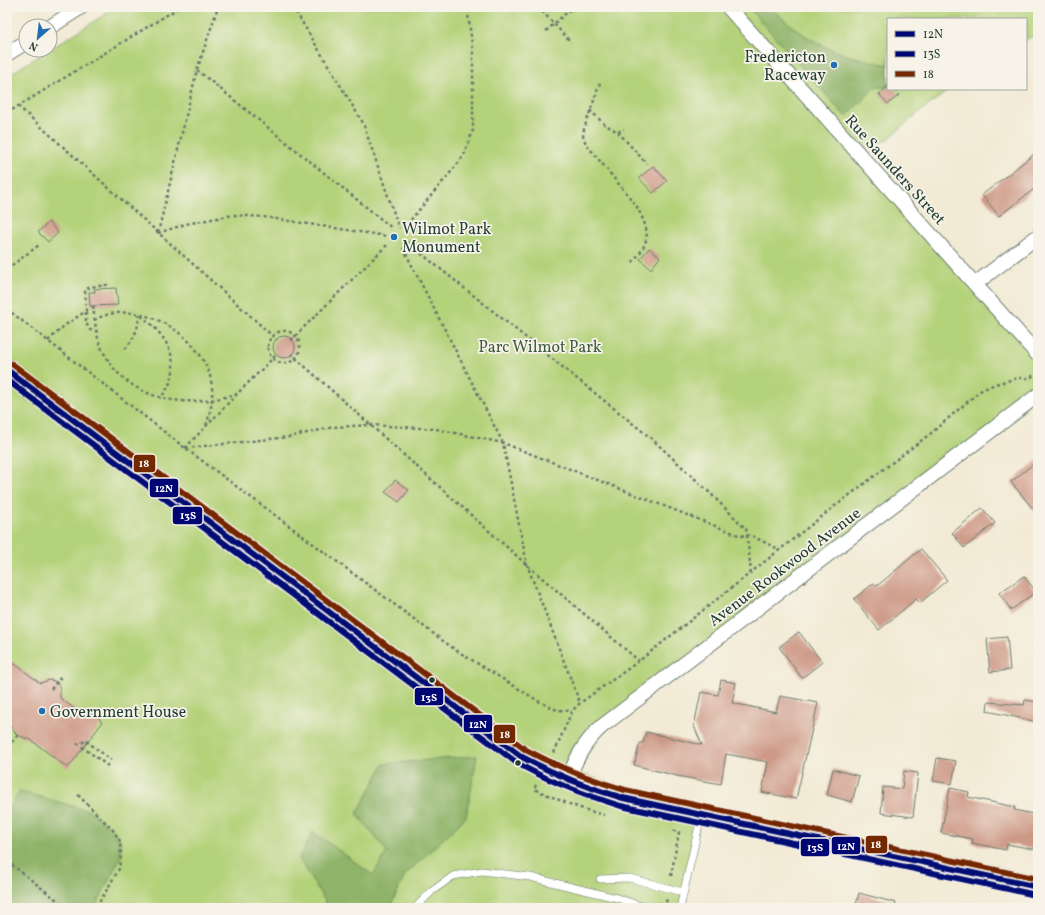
<svg xmlns="http://www.w3.org/2000/svg" width="1045" height="915" viewBox="0 0 1045 915" font-family="Vollkorn,serif">
  <style>
    .green { fill: #b4d279; stroke: #6a8856 }
    .forest { fill: #8fb469; stroke: #57784e }
    .building { fill: #cd9886 }
    .lines { fill: none; stroke-linecap: round; stroke-linejoin: round }
    .lane-casing { stroke: #697a6c; stroke-width: 8 }
    .street-casing { stroke: #697a6c; stroke-width: 16 }
    .primary-casing { stroke: #697a6c; stroke-width: 24 }
    .path { stroke: #697a6c; stroke-width: 2.5; stroke-dasharray: 3 3; stroke-linecap: butt }
    .lane { stroke: #fff; stroke-width: 7 }
    .street { stroke: #fff; stroke-width: 14 }
    .primary { stroke: #fff; stroke-width: 22 }
    .bus-1-casing { stroke: #f7f3e8; stroke-width: 9 }
    .bus-2-casing { stroke: #f7f3e8; stroke-width: 9 }
    .bus-3-casing { stroke: #f7f3e8; stroke-width: 9 }
    .bus-1 { stroke: #000774; stroke-width: 6 }
    .bus-2 { stroke: #000774; stroke-width: 6 }
    .bus-3 { stroke: #742800; stroke-width: 6 }
    .poi-dot { fill: #1f6fb2; stroke: #f7f3e8; stroke-width: 1.5 }
    .bus-dot { fill: #1f3d34; stroke: #f7f3e8; stroke-width: 1.5 }
    .labels { text-anchor: middle; stroke-width: 3.5; stroke-linejoin: round; paint-order: stroke }
    .poi-label { font-size: 16px; fill: #1f3d34; stroke: #f7f3e8; text-anchor: start }
    .street-label { font-size: 16px; fill: #1f3d34; stroke: #f7f3e8 }
    .park-label { font-size: 16px; fill: #3d5b42; stroke: #f7f3e8 }
    .line-badge { stroke: #f7f3e8; stroke-width: 1.5 }
    .badge-label { font-size: 11px; text-anchor: middle; font-weight: bold; fill: #fff }
  </style>
  <rect width="100%" height="100%" fill="#f7f3e8"/>
  <filter id="ink" filterUnits="userSpaceOnUse"><feTurbulence type="fractalNoise" baseFrequency=".025" numOctaves="2"/><feDisplacementMap in="SourceGraphic" scale="8" xChannelSelector="R" yChannelSelector="G"/><feConvolveMatrix kernelMatrix="1 2 1 2 8 2 1 2 1" color-interpolation-filters="sRGB"/></filter>
  <filter id="wash" filterUnits="userSpaceOnUse"><feTurbulence type="fractalNoise" baseFrequency=".012" numOctaves="4" result="noise"/><feDisplacementMap in="SourceGraphic" scale="16" xChannelSelector="R" yChannelSelector="G"/><feGaussianBlur stdDeviation="0.9" result="paint"/><feColorMatrix in="noise" values="0 0 0 0 0 0 0 0 0 0 0 0 0 0 0 0 0 1.4 0 .05"/><feComposite in="paint" operator="in"/></filter>
  <g filter="url(#wash)">
    <rect width="100%" height="100%" fill="#f2ead4"/>
    <path class="green" d="M117 7H1038V33L1026 40V19H888V89H950L912 118 887 140 858 152 1038 355V395L601 727 571 770 701 815 680 908H7V76Z"/>
    <path class="forest" d="M748 7H769C785 20 801 35 820 44 841 55 865 60 888 65V87H875L846 117Z
      M477 756 466 817 405 875 390 908H324L325 901 299 858 313 832 373 875 387 852 357 814 384 764Z
      M20 791 90 811 113 830 120 841 121 856 95 908H7V812Z"/>
    <g id="blocks">
      <path class="building" d="M888 86V89H893L899 95 888 104 879 94Z
        M1038 151V186L999 216 982 195Z
        M653 166 667 181 653 193 639 178Z
        M49 222 58 233 48 242 38 232Z
        M649 248 660 257 651 269 640 259Z
        M116 288 118 305 90 306 89 292H95L94 289Z
        M273 347a11 11 0 1 1 22 0a11 11 0 1 1-22 0Z
        M1038 460V515L1011 482Z
        M395 480 409 490 399 502 385 492Z
        M982 508 995 523 964 548 952 533Z
        M921 549 947 580 920 603 916 599 879 630 854 599 874 583 877 586Z
        M1024 576 1036 592 1011 610 999 593Z
        M799 632 822 662 802 678 779 647Z
        M1007 637 1010 670 990 672 987 639Z
        M7 658 40 683 50 680 57 682 60 688V698L81 714 84 711 93 713 98 716 102 723 68 768 31 740 17 735 7 722Z
        M721 680 736 683 732 703 776 712 780 696 818 703 796 799 762 792 768 762 726 754 721 784 677 776 634 765 640 743H643L646 732 702 745 694 726 701 692 718 695Z
        M1025 700 1038 702V722L987 711 988 702 1024 705Z
        M937 758 956 761 952 784 933 781Z
        M833 769 859 776 852 802 827 795Z
        M904 771 918 773 913 817 881 813 883 787 902 789Z
        M950 788 969 792 968 797 1015 807 1014 810 1038 815V850L1007 844 1006 850 972 843 973 839 941 833Z
        M859 893 896 903V908H855Z"/>
    </g>
  </g>
  <g filter="url(#ink)">
    <use href="#blocks" fill-opacity="0" stroke="#697a6c" stroke-width="1"/>
    <g class="lines">
      <defs>
        <path id="lane" d="M600 879 629 878 683 892
          M415 908 432 891 453 876 482 871 530 877 617 898 647 908
          M680 908 701 817"/>
        <path id="street" d="M728 7 1038 355
          M50 27 81 7
          M7 54 26 42
          M975 284 1038 236
          M568 780C576 758 584 743 601 727L1038 395"/>
        <path id="primary" d="M7 370 522 757C554 775 588 788 623 798L1038 887"/>
      </defs>
      <use href="#lane" class="lane-casing"/>
      <use href="#street" class="street-casing"/>
      <use href="#primary" class="primary-casing"/>
      <path class="path" d="M293 7 363 123 399 228
        M538 7 571 42
        M546 31 573 7
        M197 70 392 228
        M600 83 584 129 583 136 586 144 636 205C650 232 652 240 631 264
        M18 106 277 340
        M590 110 604 124 618 132 624 129
        M7 113 180 7
        M618 132 647 164
        M403 229 456 166 464 155 473 130V51L467 7
        M158 233 197 70 218 7
        M158 233 186 224 233 215 264 217 386 236
        M407 242 652 439 709 492 746 529 747 535 752 536 780 550
        M403 248 503 443 527 565 580 703
        M7 269 39 245
        M93 306C95 321 96 338 103 351 122 392 168 406 210 400 219 399 228 396 237 394
        M7 309 185 448 454 649 540 702 557 710 572 711
        M86 312V323L90 330 97 331
        M141 316C168 335 187 369 160 398
        M94 320C138 296 201 334 211 380 214 397 211 411 206 426
        M268 347a16 16 0 1 1 32 0a16 16 0 1 1-32 0Z
        M291 340 387 245
        M48 341 64 326 86 311 85 290 90 287 107 285V288
        M125 349C134 339 139 328 139 314
        M291 354 527 565 639 661
        M185 448 237 394 277 354
        M186 448 289 437 334 427 371 425 436 429 503 443 741 536 747 535 751 573
        M51 689 61 677
        M77 743 108 766
        M82 743 85 740 111 760
        M8 747 19 733
        M554 753 572 711 580 703 639 661 835 506 930 434 980 391 995 384 1018 378H1030L1038 372
        M536 785 534 789C557 799 579 809 604 815
        M78 795 113 830 120 841 121 856 119 869 96 908
        M7 861 67 908
        M671 876 679 832 671 830
        M664 908 667 899"/>
      <use href="#lane" class="lane"/>
      <use href="#street" class="street"/>
      <use href="#primary" class="primary"/>
      <defs>
        <path id="bus-1" d="M7 370 522 757C554 774 588 788 623 798L1038 887"/>
        <path id="bus-2" d="M7 380 517 763C550 782 585 795 621 806L1036 895"/>
        <path id="bus-3" d="M12 364 526 750C558 767 591 780 625 790L1038 879"/>
      </defs>
      <use href="#bus-1" class="bus-1-casing"/>
      <use href="#bus-2" class="bus-2-casing"/>
      <use href="#bus-3" class="bus-3-casing"/>
      <use href="#bus-1" class="bus-1"/>
      <use href="#bus-2" class="bus-2"/>
      <use href="#bus-3" class="bus-3"/>
    </g>
  </g>
  <g class="poi-dot">
    <circle cx="834" cy="65" r="4"/>
    <circle cx="394" cy="237" r="4"/>
    <circle cx="42" cy="711" r="4"/>
  </g>
  <g class="bus-dot">
    <circle cx="432" cy="680" r="3.5"/>
    <circle cx="518" cy="763" r="3.5"/>
  </g>
  <g class="labels">
    <g class="poi-label">
      <text x="826" y="62" text-anchor="end">Fredericton<tspan x="826" dy="18">Raceway</tspan></text>
      <text x="402" y="234">Wilmot Park<tspan x="402" dy="18">Monument</tspan></text>
      <text x="50" y="717">Government House</text>
    </g>
    <g class="street-label">
      <text transform="translate(896 169) rotate(48)" y="6">Rue Saunders Street</text>
      <text transform="translate(784 566) rotate(-37)" y="6">Avenue Rookwood Avenue</text>
    </g>
    <g class="park-label">
      <text x="540" y="352">Parc Wilmot Park</text>
    </g>
  </g>
  <g class="line-badge">
    <rect x="133" y="454" width="23" height="19" rx="4" fill="#742800"/>
    <rect x="149" y="478" width="30" height="20" rx="4" fill="#000774"/>
    <rect x="172" y="506" width="31" height="19" rx="4" fill="#000774"/>
    <rect x="414" y="687" width="30" height="19" rx="4" fill="#000774"/>
    <rect x="463" y="714" width="30" height="19" rx="4" fill="#000774"/>
    <rect x="493" y="724" width="23" height="20" rx="4" fill="#742800"/>
    <rect x="865" y="835" width="23" height="19" rx="4" fill="#742800"/>
    <rect x="831" y="836" width="30" height="19" rx="4" fill="#000774"/>
    <rect x="800" y="838" width="30" height="19" rx="4" fill="#000774"/>
  </g>
  <g class="badge-label">
    <text x="144" y="467">18</text>
    <text x="164" y="492">12N</text>
    <text x="188" y="519">13S</text>
    <text x="429" y="701">13S</text>
    <text x="478" y="728">12N</text>
    <text x="505" y="738">18</text>
    <text x="876" y="848">18</text>
    <text x="846" y="850">12N</text>
    <text x="815" y="851">13S</text>
  </g>
  <rect width="1045" height="915" fill="none" stroke="#f7f3e8" stroke-width="24"/>
  <rect x="887" y="18" width="140" height="72" fill="#f7f3e8" stroke="#a1aaa0"/>
  <rect x="895" y="31" width="20" height="6" fill="#000774" stroke="#a1aaa0"/>
  <text x="923" y="38" font-size="12" fill="#1f3d34">12N</text>
  <rect x="895" y="51" width="20" height="6" fill="#000774" stroke="#a1aaa0"/>
  <text x="923" y="58" font-size="12" fill="#1f3d34">13S</text>
  <rect x="895" y="71" width="20" height="6" fill="#742800" stroke="#a1aaa0"/>
  <text x="923" y="78" font-size="12" fill="#1f3d34">18</text>
  <g transform="translate(38 38) rotate(208)"><circle r="19" fill="#f7f3e8" stroke="#a1aaa0"/>
  <path d="M0-3L7 15L0 10L-7 15Z" fill="#1f6fb2"/>
  <text y="-6" font-size="11" font-weight="bold" text-anchor="middle" fill="#1f3d34">N</text>
  </g>
</svg>
